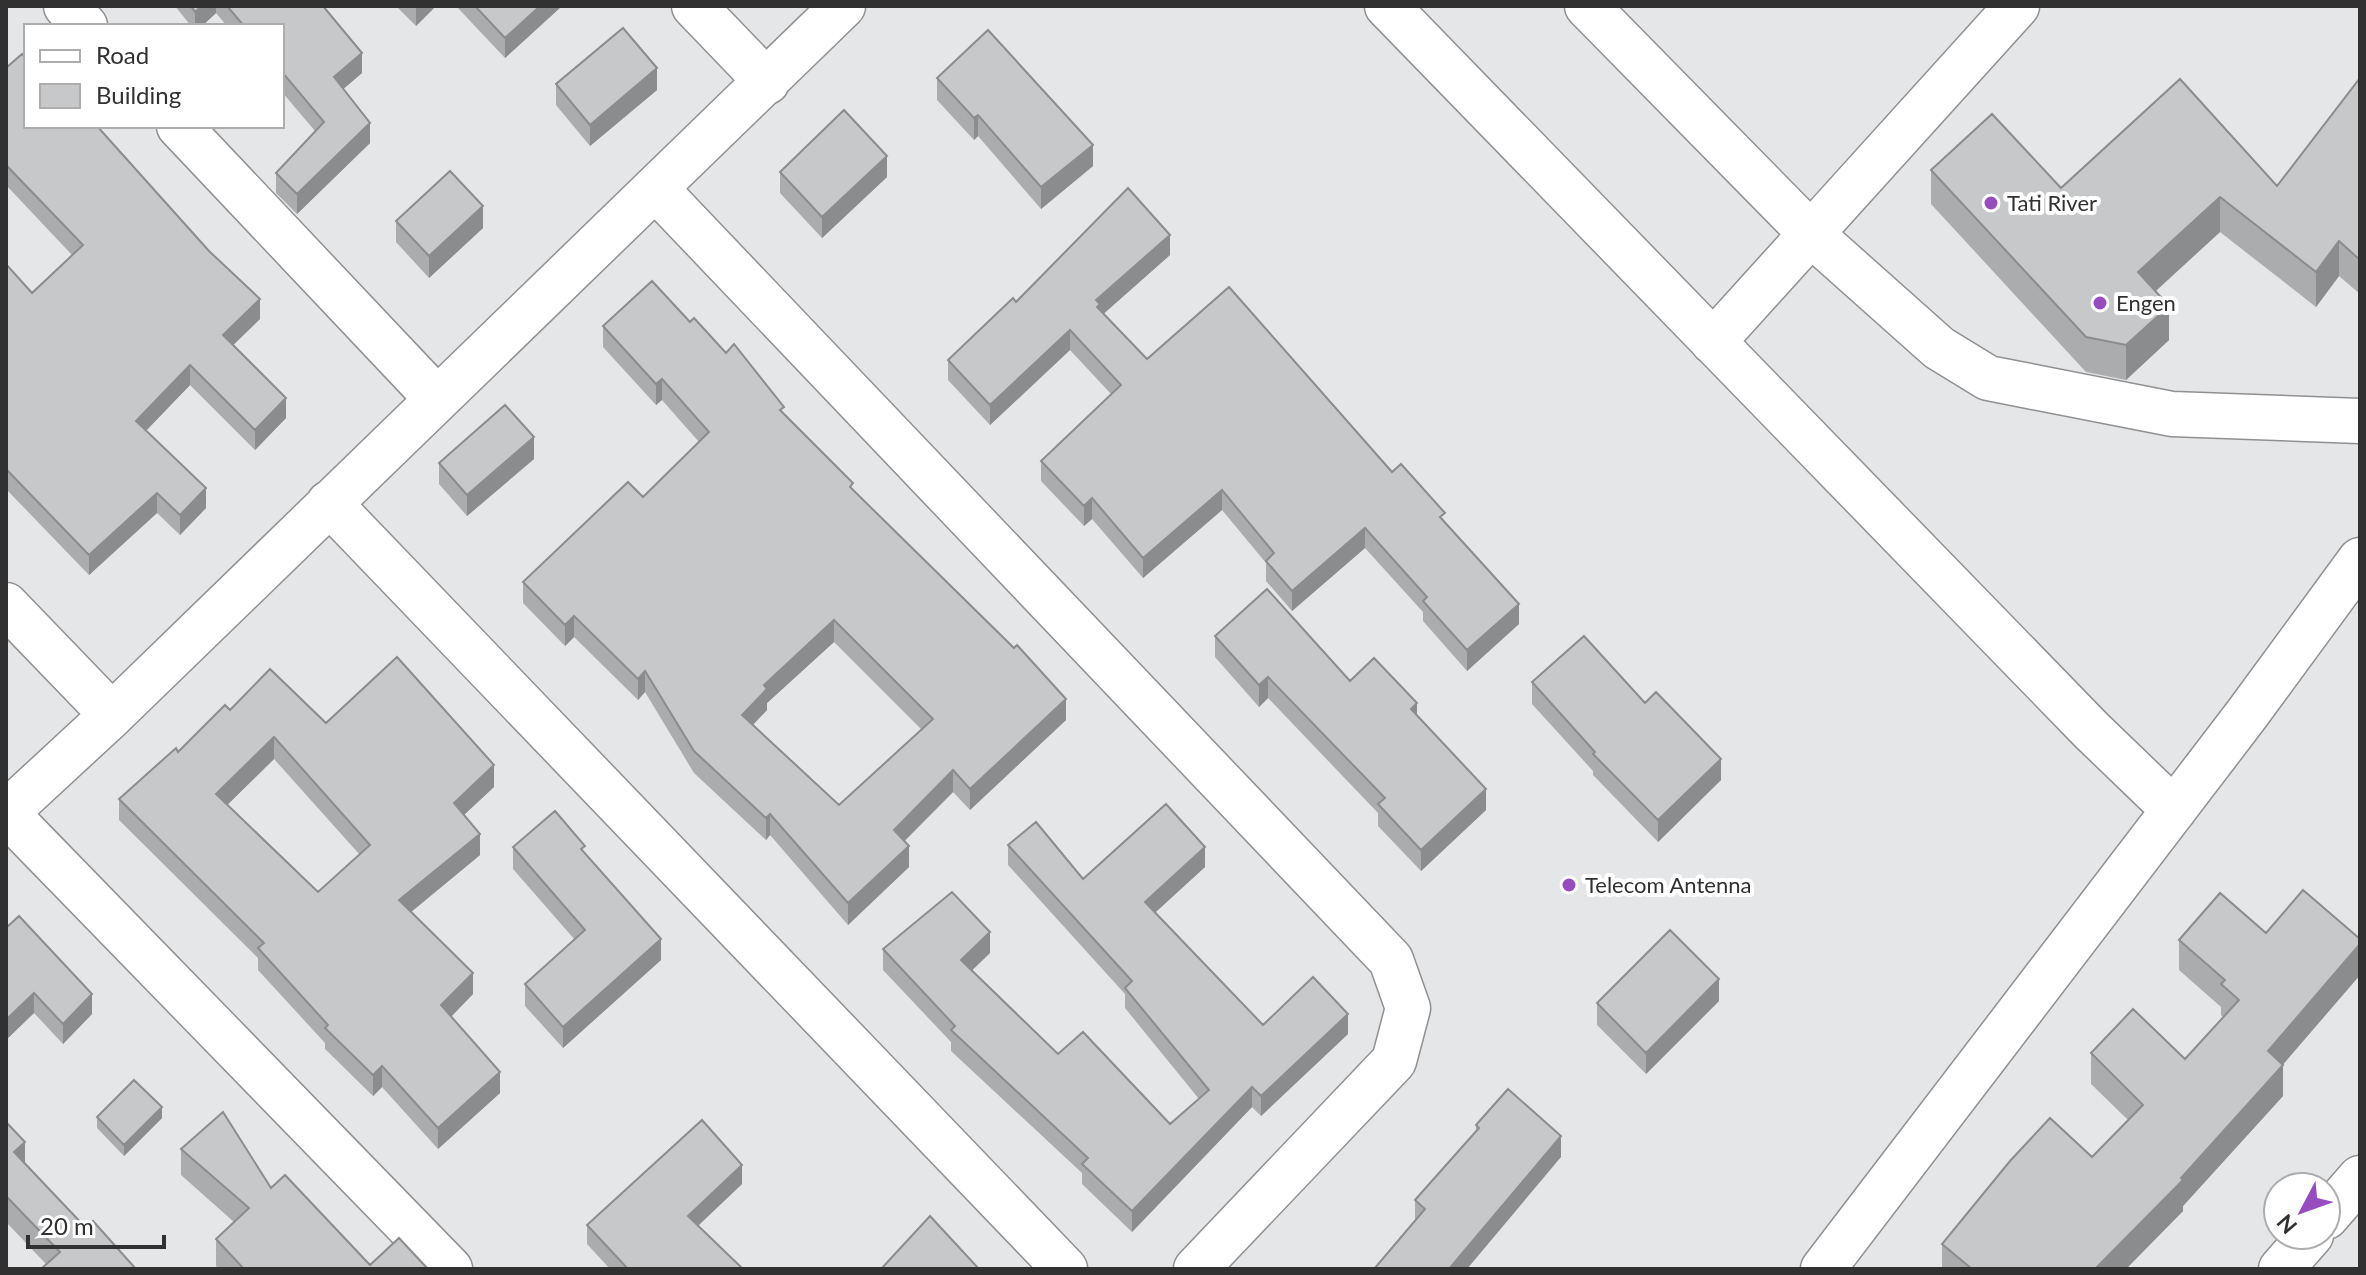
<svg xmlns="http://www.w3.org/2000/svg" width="2366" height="1275" viewBox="0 0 2366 1275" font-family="Lato,sans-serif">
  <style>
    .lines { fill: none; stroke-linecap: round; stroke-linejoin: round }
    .minor-casing { stroke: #909092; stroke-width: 47 }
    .minor { stroke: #fff; stroke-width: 44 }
    .wall { fill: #abacae; fill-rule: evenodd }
    .shaded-wall { fill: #8b8c8d }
    .building { fill: #c7c8ca; stroke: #8b8c8d; stroke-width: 2; fill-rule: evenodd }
    .poi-dot { fill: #964bbe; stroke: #fff; stroke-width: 3 }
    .labels { text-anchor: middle; stroke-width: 8; stroke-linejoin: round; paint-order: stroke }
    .poi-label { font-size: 22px; fill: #313132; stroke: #fff; text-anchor: start }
  </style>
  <rect width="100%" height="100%" fill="#e5e6e8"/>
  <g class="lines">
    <defs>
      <path id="minor" d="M66 6 85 26
        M694 6 767 82
        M1387 6 2091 730 2174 810
        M1587 6 1811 234 1939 348 1988 378 2172 414 2360 421
        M179 126 437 399
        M656 189 1391 960 1408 1008 1394 1061 1196 1269
        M1713 342 2017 6
        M329 503 1065 1269
        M6 605 112 715
        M6 813 112 715 843 6
        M6 813 450 1269
        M2326 1217 2360 1178
        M1823 1269 2247 714 2360 560
        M2281 1269 2311 1235"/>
    </defs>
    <use href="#minor" class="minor-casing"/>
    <use href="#minor" class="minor"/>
  </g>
  <path class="wall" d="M175 6H323L362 73 343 89 370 143 297 214 276 193V173L315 131 282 92V26H227L216 13 202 26H191Z
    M396 6H436L416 26Z
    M456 6H562L505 58Z
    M6 68 26 126 260 319 233 345 286 418 255 450 190 385 146 431 206 508 180 535 157 513 89 575 6 489V264L32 293 72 255 6 185Z
    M937 78 1093 166 1041 209 978 136 974 140 937 100Z
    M2360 78V294L2339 276 2316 307 2220 232 2156 291 2169 340 2126 380 2086 372 1931 204V170L2061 188 2277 186Z
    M556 84 657 90 590 146 556 105Z
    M780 172 887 177 822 238 780 193Z
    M396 221 483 228 429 278 396 242Z
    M1170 255 1103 314 1147 359 1392 472 1445 522 1519 624 1467 671 1423 621V612L1365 548 1292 611 1266 581V563L1222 510 1143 578 1092 519 1084 526 1041 481V461L1111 394 1070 350 990 425 948 380V360L1016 302Z
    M690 322 784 414 1066 720 970 810 953 792 905 841 909 867 848 925 770 835 766 840 694 773 645 692 638 700 574 637 565 646 523 603V582L643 497 699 442 662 400 656 405 603 347V326ZM834 642 922 730 839 805 753 725 767 710V703Z
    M534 459 467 516 439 484V463Z
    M1215 636 1350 681 1417 715 1486 810 1421 871 1378 826V813L1268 698 1259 707 1215 657Z
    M1532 682 1645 703 1721 780 1658 842 1593 775V771L1532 704Z
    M230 710 326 723 494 787 464 815 480 855 411 912 473 994 451 1017 500 1093 438 1149 382 1087 373 1096 325 1049V1043L258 970V958L119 820V799ZM274 759 360 855 318 892 227 805Z
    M1008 845 1083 879 1205 867 1155 912 1263 1025 1348 1034 1261 1116 1252 1107 1132 1232 1082 1184V1173L951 1051V1042L883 970V949L990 953 971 971 1058 1054 1170 1124 1199 1099 1125 1008V994L1008 865Z
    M513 847 585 854 661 960 563 1048 525 1006V984L575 940 513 869Z
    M6 928 92 1014 63 1044 34 1013 8 1038 6 1036Z
    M2266 933 2360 939V975L2283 1064V1096L2183 1206V1211L2126 1269H1942V1244L2092 1157 2128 1120 2091 1084V1053L2185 1059 2223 1017 2221 1015V1007L2179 970V940Z
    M1719 1001 1646 1074 1597 1025V1003Z
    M97 1117 162 1118 124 1156 97 1128Z
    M6 1122 25 1164 86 1228 46 1264 6 1222Z
    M1476 1125 1561 1157 1415 1220V1200L1476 1132Z
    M181 1149 271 1188 370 1265 428 1269H219L216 1266V1239L234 1222 181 1175Z
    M742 1184 698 1226 743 1269H610L587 1244V1225Z"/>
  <path class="shaded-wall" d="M202 6H216V13L202 26H195V12Z
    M416 6H436L416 26Z
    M540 6H562L505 58V38Z
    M362 53V73L334 97V77Z
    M657 68V90L590 146V125Z
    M978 115V136L974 140V118Z
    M370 123V143L297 214V194Z
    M1093 145V166L1041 209V187Z
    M887 156V177L822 238V217Z
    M2220 197V232L2138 307V272Z
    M483 206V228L429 278V256Z
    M1170 235V255L1100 317V324L1096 300Z
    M2339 241V276L2316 307V272Z
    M260 299V319L223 355V335Z
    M2169 306V340L2126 380V345Z
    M1070 330V350L990 425V405Z
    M190 365V385L136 441V421Z
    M662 379V400L656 405V384Z
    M286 398V418L255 450V430Z
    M534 437V459L467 516V495Z
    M206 488V508L180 535V515Z
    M1222 490V510L1143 578V558Z
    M157 493V513L89 575V555Z
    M1092 498V519L1084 526V506Z
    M1365 528V548L1292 611V591Z
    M1519 604V624L1467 671V650Z
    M574 616V637L565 646V625Z
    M834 620V642L767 703V710L742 736V715L764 685Z
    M645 671V692L638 700V679Z
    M1268 677V698L1259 707V685Z
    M1066 699V720L970 810V789Z
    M1417 703V724L1411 709Z
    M274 737V759L216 816V794Z
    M1721 759V780L1658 842V820Z
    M494 765V787L454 824V803Z
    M953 770V792L894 851V830Z
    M1486 789V810L1421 871V850Z
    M770 814V835L766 840V818Z
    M480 834V855L399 922V900Z
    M909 846V867L848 925V903Z
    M1205 847V867L1145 922V902Z
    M990 932V953L961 981V960Z
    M661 939V960L563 1048V1027Z
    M2360 944V975L2268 1082V1051Z
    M473 973V994L441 1027V1005Z
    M1719 979V1001L1646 1074V1053Z
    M34 993V1013L8 1038V1018Z
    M92 994V1014L63 1044V1024Z
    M1348 1014V1034L1261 1116V1096Z
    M2283 1065V1096L2183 1206V1211L2126 1269H2095Z
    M382 1066V1087L373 1096V1075Z
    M500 1072V1093L438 1149V1128Z
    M1252 1087V1107L1132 1232V1211Z
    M162 1107V1118L124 1156V1145Z
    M1561 1136V1157L1467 1269H1449Z
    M25 1142V1169L14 1152Z
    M742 1165V1184L688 1235V1216Z"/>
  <path class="building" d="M191 6H202L195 12Z
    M227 6H323L362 53 334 77 370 123 297 194 276 173 324 122 282 72V26H244Z
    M475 6H540L505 38Z
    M623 28 657 68 590 125 556 84Z
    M988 30 1093 145 1041 187 978 115 974 118 937 78Z
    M22 54 26 59V126H97L209 251 260 299 223 335 286 398 255 430 190 365 136 421 206 488 180 515 157 493 89 555 6 469V264L32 293 83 245 6 165V68Z
    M2360 78V260L2339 241 2316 272 2220 197 2138 272 2169 306 2126 345 2086 337 1931 170 1992 114 2061 188 2180 79 2277 186Z
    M844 110 887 156 822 217 780 172Z
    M450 171 483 206 429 256 396 221Z
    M1128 188 1170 235 1096 300 1100 304 1097 307 1147 359 1229 287 1392 472 1401 464 1445 513 1440 517 1519 604 1467 650 1423 601 1427 597 1365 528 1292 591 1266 561 1274 553 1222 490 1143 558 1092 498 1084 506 1041 461 1121 385 1070 330 990 405 948 360 1013 298 1016 302Z
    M652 281 690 322 694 318 726 353 734 344 784 407 780 410 853 483 850 487 1014 648 1017 645 1066 699 970 789 953 770 894 830 909 846 848 903 770 814 766 818 694 751 645 671 638 679 574 616 565 625 523 582 628 482 643 497 709 432 662 379 656 384 603 326ZM834 620 933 719 839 805 742 715 767 689 764 685Z
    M505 405 534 437 467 495 439 463Z
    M1267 589 1350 681 1374 658 1417 703 1411 709 1486 789 1421 850 1378 804 1385 798 1268 677 1259 685 1215 636Z
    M1584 636 1645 703 1656 692 1721 759 1658 820 1593 754 1595 752 1532 682Z
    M397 657 494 765 454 803 480 834 399 900 473 973 441 1005 500 1072 438 1128 382 1066 373 1075 325 1028 328 1025 258 948 264 943 119 799 176 748 178 752 225 705 230 710 270 669 326 723ZM274 737 370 845 318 892 216 794Z
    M1166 804 1205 847 1145 902 1263 1025 1313 977 1348 1014 1261 1096 1252 1087 1132 1211 1082 1164 1088 1158 951 1030 955 1026 883 949 952 892 990 932 961 960 1058 1054 1083 1032 1170 1124 1209 1090 1125 988 1132 981 1008 845 1036 822 1083 879Z
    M555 811 585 846 581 849 661 939 563 1027 525 984 585 930 513 847Z
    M2303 890 2360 939V944L2268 1051 2283 1065 2181 1178 2183 1180 2095 1269H1972L1942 1244 2010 1161 2050 1118 2092 1157 2143 1105 2091 1053 2133 1009 2185 1059 2239 1000 2221 984 2225 980 2179 940 2220 893 2266 933Z
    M19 916 92 994 63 1024 34 993 8 1018 6 1016V928Z
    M1670 930 1719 979 1646 1053 1597 1003Z
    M134 1080 162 1107 124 1145 97 1117Z
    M1508 1089 1561 1136 1449 1269H1374L1425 1209 1415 1200 1479 1128 1476 1125Z
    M223 1112 271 1188 285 1175 370 1265 399 1238 428 1269H244L216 1239 249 1208 181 1149Z
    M702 1120 742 1165 688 1216 743 1269H628L587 1225Z
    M6 1122 25 1142 14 1152 86 1228 93 1221 136 1269H41L60 1252 6 1196Z
    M930 1216 979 1269H881Z"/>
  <g class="poi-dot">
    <circle cx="1991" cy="203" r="8"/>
    <circle cx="2100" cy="303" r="8"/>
    <circle cx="1569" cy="885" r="8"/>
  </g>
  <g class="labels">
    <g class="poi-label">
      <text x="2007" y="211">Tati River</text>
      <text x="2116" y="311">Engen</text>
      <text x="1585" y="893">Telecom Antenna</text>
    </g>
  </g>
  <rect width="2366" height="1275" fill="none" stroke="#313132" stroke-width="16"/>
  <rect x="24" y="24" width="260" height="104" fill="#ffffff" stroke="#adadad" stroke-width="2"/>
  <rect x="40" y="50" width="40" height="12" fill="#ffffff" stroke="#adadad" stroke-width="2"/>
  <text x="96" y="64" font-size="24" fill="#313132">Road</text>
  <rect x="40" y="84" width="40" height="24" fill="#c7c8ca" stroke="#adadad" stroke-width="2"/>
  <text x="96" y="104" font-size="24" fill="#313132">Building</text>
  <g transform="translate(2302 1211) rotate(229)"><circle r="38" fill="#ffffff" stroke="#adadad" stroke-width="2"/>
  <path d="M0-6L14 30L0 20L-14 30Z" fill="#964bbe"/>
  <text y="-12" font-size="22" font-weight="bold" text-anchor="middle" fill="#313132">N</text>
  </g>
  <path d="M28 1235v12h136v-12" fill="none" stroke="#313132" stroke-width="4"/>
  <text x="40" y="1235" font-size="24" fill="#313132" stroke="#ffffff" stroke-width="6" paint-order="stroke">20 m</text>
</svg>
